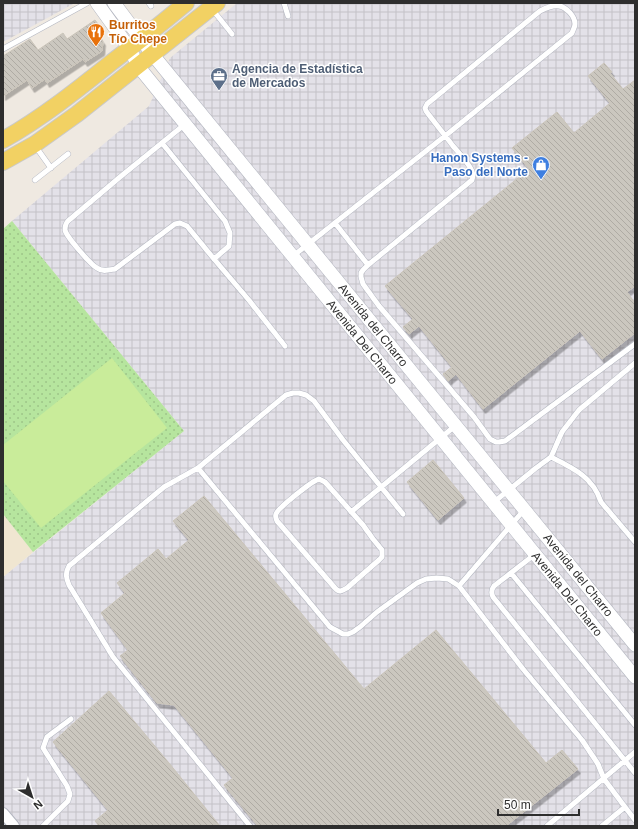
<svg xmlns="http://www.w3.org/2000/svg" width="638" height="829" viewBox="0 0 638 829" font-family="Helvetica,sans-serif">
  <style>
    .industrial { fill: url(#industrial-grid) }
    .education { fill: #f0e6d1 }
    .park { fill: url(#park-dots) }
    .pitch { fill: #c9ec9a }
    .building { fill: url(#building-back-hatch); stroke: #cbc5ba; filter: url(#shadow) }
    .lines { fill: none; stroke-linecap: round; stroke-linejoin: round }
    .service-casing { stroke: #b4b7c1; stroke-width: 6 }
    .minor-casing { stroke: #b4b7c1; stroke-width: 12 }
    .tertiary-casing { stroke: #b4b7c1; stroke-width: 14 }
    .primary-casing { stroke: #c9c9c9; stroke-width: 18 }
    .service { stroke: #fff; stroke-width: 5 }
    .minor { stroke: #fff; stroke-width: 10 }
    .tertiary { stroke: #fff; stroke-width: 13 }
    .primary { stroke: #f2d163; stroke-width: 16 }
    .labels { text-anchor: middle; stroke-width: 3; stroke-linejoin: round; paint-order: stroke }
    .food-label { font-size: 12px; font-weight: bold; fill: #c56008; stroke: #fff; text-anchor: start }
    .service-label { font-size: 12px; font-weight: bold; fill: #4e5e75; stroke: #fff; text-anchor: start }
    .shop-label { font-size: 12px; font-weight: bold; fill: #366cbe; stroke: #fff; text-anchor: end }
    .street-label { font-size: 12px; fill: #2e2e2e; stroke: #fff }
  </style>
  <defs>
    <pattern id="industrial-grid" width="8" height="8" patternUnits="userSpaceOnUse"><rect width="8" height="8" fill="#e3e1e8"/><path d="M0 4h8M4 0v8" fill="none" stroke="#c3c1c7"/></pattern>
    <pattern id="park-dots" width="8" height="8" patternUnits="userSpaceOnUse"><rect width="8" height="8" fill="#b6e59e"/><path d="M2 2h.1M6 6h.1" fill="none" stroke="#9dc588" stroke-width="1.8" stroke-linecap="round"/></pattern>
    <pattern id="building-back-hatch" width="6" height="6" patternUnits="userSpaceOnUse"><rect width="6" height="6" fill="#cbc7bf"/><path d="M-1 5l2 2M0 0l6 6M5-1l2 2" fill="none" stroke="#afaba4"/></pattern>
    <filter id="shadow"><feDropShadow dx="2.5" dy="4.5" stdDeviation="0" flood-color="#0004"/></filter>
  </defs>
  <rect width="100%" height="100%" fill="#efe9e1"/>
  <path class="industrial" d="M3 3H75L3 42Z
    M237 3H635V826H3V577L184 431 12 221 149 106 170 58Z"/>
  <path class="education" d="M3 514 33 552 3 577Z"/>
  <path class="park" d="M12 221 184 431 33 552 3 514V229Z"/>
  <path class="pitch" d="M112 358 167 428 41 528 3 481V445Z"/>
  <path class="building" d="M95 20 101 28 96 32 103 41 102 51 85 62 83 59 47 83 45 79 32 88 27 80 3 96V56L30 39 38 50 63 33 67 39Z
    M604 63 612 72 610 73 623 89 635 80V286L627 292 635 303V333L602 359 580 331 483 409 456 374 448 381 443 374 452 367 419 326 409 334 403 327 413 319 385 286 529 169 512 148 557 112 574 133 610 103 588 76Z
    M433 460 464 498 438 520 407 482Z
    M204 496 364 689 436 630 546 763 562 750 578 769 506 826H258L224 785 233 778 174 705 157 703 120 656 128 650 101 613 125 593 117 583 158 549 166 559 189 540 173 521Z
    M109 691 169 763 220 826H99L95 821 108 810 53 742Z"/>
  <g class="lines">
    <defs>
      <path id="service" d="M149 3 151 6
        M284 3 288 16
        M212 9 232 34
        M3 49 87 3
        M184 125 120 177 68 221C66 223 65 226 65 230 66 236 90 264 97 268 102 272 109 270 115 269L175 224 180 223 187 226 214 259 248 299 285 346
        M162 143 225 221 230 233 229 246 214 259
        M36 147 51 168
        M35 180 68 154
        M335 223 368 265
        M293 256 445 136 572 33C573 30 575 27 575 24 575 16 566 7 559 6 552 5 546 8 540 11L427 104 425 108 426 111C435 123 444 134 453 146 459 153 468 162 472 171 473 174 473 177 472 180L368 265 363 270 361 273V277L363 284 379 306 474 417 490 439 496 442H499L505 441 635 344
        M551 457C573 468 593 477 601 502L635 542
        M198 468 286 395 293 393H299L306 395 314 401 343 440 403 514
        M319 479 325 482 363 525 373 539 382 550V557L379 560 347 588C342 591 339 593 335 588L277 521C276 518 275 517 276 514 278 508 312 481 319 479Z
        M494 502 536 468 551 457 562 432 579 410 635 363
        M351 512 455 426
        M534 555 494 586C491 590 491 593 493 597L635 773
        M511 573 635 725
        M459 586 523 669 582 740 598 764 604 779 625 807 602 826
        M625 807 635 820
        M43 826 68 801 70 794 67 786 43 748 47 737 71 719
        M250 826 113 657 69 585C66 578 65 573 69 566L164 487 198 468 330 627 343 634H348L353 632 360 627 377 612 417 583 426 579 437 578 448 579 459 586 524 510
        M547 826 635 752"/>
      <path id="minor" d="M3 813 14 826"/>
      <path id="tertiary" d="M97 3 130 49 138 66 635 677
        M114 3 153 55 635 645"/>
      <path id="primary" d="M3 140C42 118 77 90 112 62 137 43 162 23 186 3
        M3 162 35 144 77 114 217 3"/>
    </defs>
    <use href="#service" class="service-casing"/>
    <use href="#minor" class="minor-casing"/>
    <use href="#tertiary" class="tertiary-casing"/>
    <use href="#primary" class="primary-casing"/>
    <use href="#service" class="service"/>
    <use href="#minor" class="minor"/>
    <use href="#tertiary" class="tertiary"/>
    <use href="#primary" class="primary"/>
  </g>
  <defs>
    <symbol id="restaurant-pin" viewBox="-11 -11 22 30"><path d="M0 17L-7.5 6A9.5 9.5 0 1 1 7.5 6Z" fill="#e8710a" stroke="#fff"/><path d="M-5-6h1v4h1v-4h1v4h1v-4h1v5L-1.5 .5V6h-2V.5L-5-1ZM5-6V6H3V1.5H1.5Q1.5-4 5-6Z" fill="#fff"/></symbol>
    <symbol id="office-pin" viewBox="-11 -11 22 30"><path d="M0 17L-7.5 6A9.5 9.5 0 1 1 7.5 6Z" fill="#5c6f8a" stroke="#fff"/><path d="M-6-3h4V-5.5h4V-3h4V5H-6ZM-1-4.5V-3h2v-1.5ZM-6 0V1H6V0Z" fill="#fff"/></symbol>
    <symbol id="shop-pin" viewBox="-11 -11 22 30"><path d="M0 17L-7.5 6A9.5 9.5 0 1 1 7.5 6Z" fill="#3f7fe0" stroke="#fff"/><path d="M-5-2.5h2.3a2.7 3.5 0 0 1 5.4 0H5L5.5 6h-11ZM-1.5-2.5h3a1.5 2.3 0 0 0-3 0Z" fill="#fff"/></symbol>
  </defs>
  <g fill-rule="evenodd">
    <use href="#restaurant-pin" x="86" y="22" width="20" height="27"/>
    <use href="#office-pin" x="209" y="66" width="20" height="27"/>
    <use href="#shop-pin" x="531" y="155" width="20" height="27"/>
  </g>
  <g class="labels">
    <g class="food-label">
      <text x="109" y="29">Burritos<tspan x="109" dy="14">Tío Chepe</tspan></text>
    </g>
    <g class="service-label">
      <text x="232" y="73">Agencia de Estadística<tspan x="232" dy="14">de Mercados</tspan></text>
    </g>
    <g class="shop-label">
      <text x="528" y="162">Hanon Systems -<tspan x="528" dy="14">Paso del Norte</tspan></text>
    </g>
    <g class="street-label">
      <text transform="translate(373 325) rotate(51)" y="4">Avenida del Charro</text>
      <text transform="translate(362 342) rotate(51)" y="4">Avenida Del Charro</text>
      <text transform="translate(578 575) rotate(51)" y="4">Avenida del Charro</text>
      <text transform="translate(567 594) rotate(51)" y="4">Avenida Del Charro</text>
    </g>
  </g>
  <rect width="638" height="829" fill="none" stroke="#2e2e2e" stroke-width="8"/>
  <g transform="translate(32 797) rotate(141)" stroke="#ffffff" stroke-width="3" paint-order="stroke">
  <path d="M0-3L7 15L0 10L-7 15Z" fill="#2e2e2e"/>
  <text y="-6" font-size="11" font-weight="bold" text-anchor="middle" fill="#2e2e2e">N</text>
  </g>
  <path d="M498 809v6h81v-6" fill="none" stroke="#2e2e2e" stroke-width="2"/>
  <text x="504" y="809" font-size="12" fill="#2e2e2e" stroke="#ffffff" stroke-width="3" paint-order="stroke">50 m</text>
</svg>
